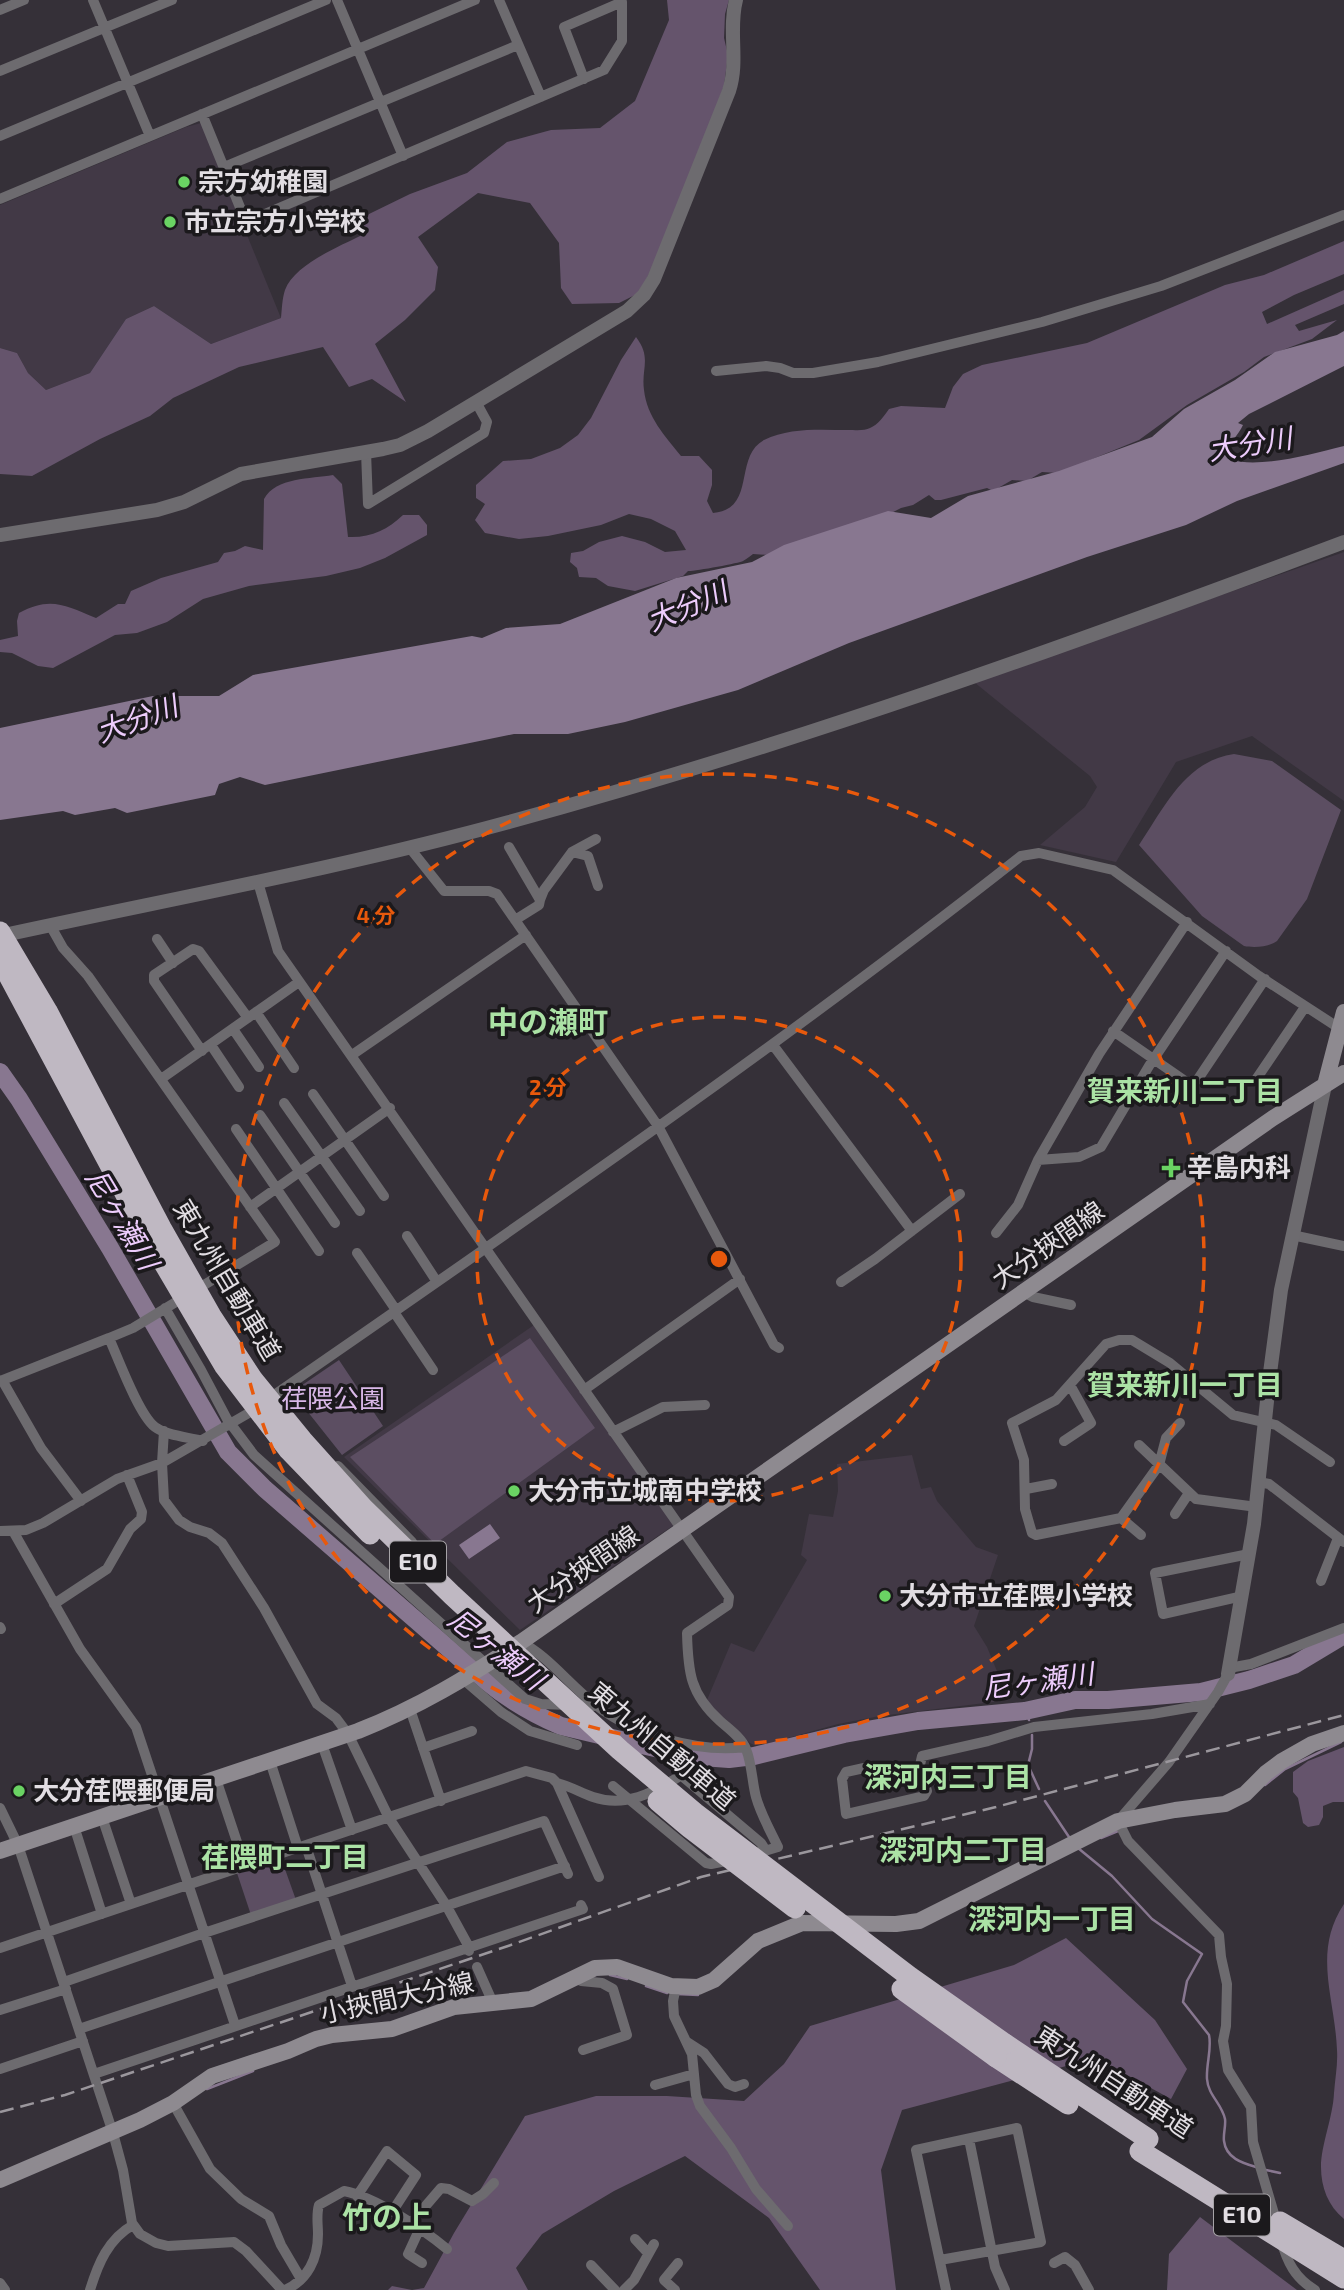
<svg xmlns="http://www.w3.org/2000/svg" width="1344" height="2290" viewBox="0 0 1344 2290" font-family="'Exo 2','Noto Sans JP',sans-serif">
  <style>
    .built { fill: #423946 }
    .green { fill: #5c4e62 }
    .forest { fill: #65546c }
    .water { fill: #887790 }
    .lines { fill: none; stroke-linecap: round; stroke-linejoin: round }
    .stream { stroke: #887790; stroke-width: 2.5 }
    .river { stroke: #887790; stroke-width: 18 }
    .minor { stroke: #6d6b6f; stroke-width: 10 }
    .tertiary { stroke: #6d6b6f; stroke-width: 14 }
    .secondary { stroke: #8e8a90; stroke-width: 16 }
    .motorway { stroke: #bfb8c2; stroke-width: 21 }
    .rail { stroke: #9b979d; stroke-width: 2.5; stroke-dasharray: 14 7; stroke-linecap: butt }
    .motorway-bridge { stroke: #bfb8c2; stroke-width: 21 }
    .ring { fill: none; stroke: #e8590c; stroke-width: 3.5; stroke-dasharray: 12 9 }
    .poi-dot { fill: #6ad363; stroke: #1b191c; stroke-width: 2.5 }
    .labels { text-anchor: middle; stroke-width: 7; stroke-linejoin: round; paint-order: stroke }
    .shield { fill: #1b191c; stroke: #a6a3a7; stroke-width: 2 }
    .shield-label { font-size: 24px; font-weight: bold; fill: #e2dee3 }
    .poi-label { font-size: 26px; font-weight: bold; fill: #e2dee3; stroke: #1b191c; text-anchor: start }
    .street-label { font-size: 26px; fill: #e2dee3; stroke: #1b191c }
    .park-label { font-size: 26px; fill: #d9b8e8; stroke: #1b191c }
    .water-label { font-size: 28px; font-style: italic; fill: #edccfc; stroke: #1b191c }
    .neighbourhood-label { font-size: 28px; font-weight: bold; fill: #abe2a5; stroke: #1b191c }
    .quarter-label { font-size: 30px; font-weight: bold; fill: #abe2a5; stroke: #1b191c }
    .centre { fill: #e8590c; stroke: #1b191c; stroke-width: 3.5 }
    .ring-label { font-size: 21px; text-anchor: middle; font-weight: bold; fill: #e8590c; stroke: #1b191c; stroke-width: 7; stroke-linejoin: round; paint-order: stroke }
  </style>
  <rect width="100%" height="100%" fill="#353038"/>
  <path class="built" d="M201 123 281 318 211 344 154 306 126 319 90 373 46 390 28 373 17 353 0 348V205L186 127Z
    M1344 552V801L1252 736 1176 762 1116 862 1040 845 1085 807 1097 787 1090 776 974 682Z
    M534 1325 674 1525 520 1630 344 1457Z
    M912 1455 921 1489 931 1487 937 1501 976 1547 998 1555 974 1626 987 1647 1009 1700 880 1716 838 1724 770 1743 754 1745 750 1743 715 1711 707 1700 731 1643 754 1652 807 1560 801 1555 809 1514 833 1517 838 1491 837 1464Z"/>
  <path class="green" d="M1234 754 1272 761 1341 810 1307 899 1277 941C1269 947 1254 948 1244 946L1202 916 1139 845C1164 808 1185 761 1234 754Z
    M530 1338 595 1428 435 1544 350 1457Z
    M339 1360 383 1426 342 1455 292 1392Z
    M281 1858 296 1900 251 1915 237 1873Z"/>
  <path class="forest" d="M667 0H729L725 14 724 38 728 55 724 86 661 252 639 293 619 303 572 304 561 288 559 243 530 203 478 193 418 237 438 267 435 290 405 320 375 344 406 402 372 379 349 387 323 347 239 367 173 398 150 416 100 439 32 476 0 474V348L17 353 28 373 46 390 90 373 126 319 154 306 211 344 281 318C282 309 282 299 285 290 294 265 338 247 360 236L363 222 369 214 410 194 467 173 507 142 551 130 600 128 635 101 669 20Z
    M1344 241V274L1294 295 1262 312 1267 324 1344 290V304L1295 325 1299 331 1337 320 1312 339 1264 357 1244 372 1187 405 1139 440 1058 473 1042 472 1027 481 1012 480 993 491 987 488 941 500H935L929 495 913 505 901 508 870 524 768 555 753 554C750 556 747 559 743 561 740 563 691 572 688 571L683 576 635 591 608 586 596 578 579 577 577 568 570 562 571 553 583 551 599 542 622 536 645 542 665 552 686 550 675 531 651 519 629 514 601 525 548 536 519 539 485 533 475 520 485 504 476 498V485L503 461 531 459 560 448 578 435 591 418 621 360 636 337C652 358 641 368 644 390 647 417 665 436 681 456H699L712 470V485L707 501 713 513C757 509 733 457 764 440 790 427 821 430 849 430 855 430 865 431 870 428 878 425 884 416 889 409L901 406 945 408 953 387 963 374 982 365 1087 343 1225 285 1264 275Z
    M333 475 342 484 348 537C371 538 387 530 403 515H419L427 525V535L385 558 360 568 326 576 249 586 203 599 167 622 137 633 115 635 53 668 38 666 12 653 0 652V640L18 636 17 621 19 613C50 596 65 605 96 618L118 604H125L131 591 161 578 218 562 224 553 235 551 245 546 263 550 264 499C276 477 311 479 333 475Z
    M1344 1747V1802H1333L1323 1806V1817L1319 1825 1308 1827 1303 1823 1298 1798 1293 1792V1772L1308 1761Z
    M1344 1904V2219C1328 2206 1321 2187 1321 2167 1321 2145 1333 2117 1334 2093 1335 2079 1338 2064 1337 2050 1335 1998 1312 1952 1344 1904Z
    M1066 1938 1155 2020 1187 2069 1171 2099 1096 2058 902 2110 881 2170 896 2290H820L769 2218 685 2156 614 2191 542 2234 516 2268 528 2290H388L392 2286 412 2290 424 2288 454 2233 525 2116 596 2096H667L744 2101 784 2064 810 2026 1014 1965Z
    M1200 2217 1297 2290H1167L1169 2254Z"/>
  <path class="water" d="M1344 331V366L1249 414 1238 423 1243 425C1238 437 1223 446 1230 460 1264 468 1311 454 1344 446V463L1237 501 1186 525 1087 557 849 643 738 690 625 722 568 734H514L265 785 240 777 219 784 215 795 127 813 115 808 75 815 63 811 0 820V728L153 696H219L253 675 472 636 482 638 506 628 560 624 676 578 752 562 784 545 888 511 931 518 968 496 1059 471 1152 437 1184 409 1235 380 1275 352 1337 335Z
    M490 1524 500 1538 469 1559 459 1545Z"/>
  <g class="lines">
    <path class="stream" d="M1025 1711 1029 1720
      M1032 1735V1749L1028 1765 1039 1789
      M1265 1785 1285 1769 1341 1742
      M1045 1801 1069 1837
      M1101 1838 1118 1831
      M1078 1848 1112 1876 1152 1919 1202 1954 1187 1981 1183 2002 1209 2035C1212 2049 1206 2064 1207 2079 1208 2095 1222 2104 1225 2119 1226 2126 1223 2134 1224 2141 1226 2158 1242 2163 1256 2167
      M610 1975 627 1979
      M646 1986 667 1993
      M677 1994 698 1995
      M207 2089 253 2071
      M1266 2170 1280 2173"/>
    <path class="river" d="M0 1072 19 1099 110 1248 228 1452 265 1489 486 1681C509 1700 533 1714 561 1726L689 1756 729 1759 754 1756 844 1734 918 1721 1025 1711 1075 1700H1108L1201 1692 1249 1680 1294 1665 1344 1635"/>
    <path class="minor" d="M93 0 150 136
      M337 0 403 156
      M499 0 541 97
      M0 10 24 0
      M0 71 172 0
      M202 114 246 222 604 70 622 41V2L564 27 584 79
      M0 136 326 0
      M224 167 518 45
      M0 199 475 0
      M716 371 766 366 780 368 793 373H813L878 362 1042 322 1161 286 1344 215
      M366 452 368 504 484 433 487 422 476 402
      M409 847 444 891H489L497 894 658 1126 774 1345 779 1348
      M509 847 540 900 539 905 515 920
      M572 852 588 856 598 886
      M258 882 278 951 729 1597 728 1605 687 1633C688 1672 690 1694 720 1721 729 1729 742 1738 746 1749 752 1764 752 1782 756 1797 761 1815 770 1830 778 1847L751 1855
      M540 900 544 890 572 852 596 839
      M50 925 63 948 88 976 275 1242 133 1328 109 1338C118 1358 139 1415 155 1427 167 1436 189 1437 203 1441
      M157 939 173 963
      M256 1012 294 1068
      M233 1029 259 1067
      M1113 1031 1191 1085 1198 1079 1265 979
      M211 1045 239 1087
      M773 1045 912 1231
      M202 1051 154 981V975L193 949 199 951 248 1018
      M352 1055 526 935
      M1257 1078 1305 1007
      M161 1079 299 982
      M313 1094 384 1196
      M284 1103 360 1211
      M260 1115 335 1223
      M236 1129 319 1251
      M1038 1160 1079 1157 1101 1147 1149 1066 1226 951
      M250 1207 390 1108
      M996 1233 1018 1205 1038 1160 1099 1054 1187 922
      M1292 1235 1344 1246
      M407 1236 437 1282
      M357 1253 396 1310
      M841 1282 875 1259 960 1194
      M1023 1292 1033 1297 1071 1305
      M165 1308 201 1370 227 1419 254 1455 525 1699 541 1704 597 1706
      M394 1312 433 1370
      M2 1380 41 1448 81 1501
      M0 1381 109 1338
      M584 1390 740 1279
      M1180 1423 1166 1438 1159 1465 1121 1518 1036 1535 1032 1533 1025 1509 1024 1460 1012 1423 1056 1400 1106 1344 1119 1340H1132L1170 1363 1233 1415 1276 1425 1330 1462
      M164 1431 162 1463 164 1500 179 1520 190 1527 209 1533 222 1543 264 1608 317 1704 336 1718 348 1734 389 1818 446 1905 469 1947V1951
      M613 1432 663 1407 705 1405
      M1064 1441 1091 1423 1070 1385
      M1139 1445 1196 1499 1257 1507
      M338 1466 412 1542
      M1259 1482 1269 1484 1344 1542
      M1026 1489 1052 1484
      M1175 1514 1189 1493
      M1121 1518 1141 1535
      M0 1531 26 1530 43 1523 117 1479 162 1463 247 1414C509 1232 771 1053 1021 856L1039 853 1113 870 1259 976 1339 1028
      M13 1531 80 1649 136 1727 235 2025
      M1321 1581 1338 1538
      M1242 1596 1163 1614 1155 1573 1249 1554
      M54 1604 107 1569 130 1529 141 1519 142 1512 127 1475
      M0 1627 1 1629
      M519 1641C549 1656 570 1686 597 1706 635 1735 698 1753 745 1747
      M1229 1668 1251 1664 1344 1628
      M1228 1674 1218 1692 1169 1762 1118 1821 1128 1841 1219 1935 1221 1957 1227 1984 1226 2026 1223 2041 1228 2070 1251 2107 1253 2142 1277 2224
      M464 1680 501 1712 530 1731 577 1745
      M410 1709 441 1801
      M322 1744 352 1830
      M423 1748 472 1731
      M270 1761 298 1848
      M922 1772 900 1775 864 1768 846 1772 842 1779 846 1814 924 1796 927 1791 920 1765 922 1756 988 1741 1034 1727 1152 1714 1210 1704
      M216 1779 245 1866
      M557 1783C570 1786 581 1793 593 1797 625 1808 653 1793 680 1776L683 1777 761 1843 763 1846 761 1853
      M613 1786 706 1863 711 1864 731 1860
      M0 1808 18 1845 113 2133 123 2170 132 2223 140 2234 156 2243 168 2246 234 2242 246 2251 282 2290
      M102 1817 131 1904
      M74 1826 102 1914
      M306 1846 352 1986
      M0 1948 526 1771 552 1778 557 1783 599 1877
      M477 1967 493 2003
      M577 1975 581 1981 602 1983 613 1989 627 2035 583 2050
      M64 1982 204 1933 544 1821 568 1874
      M676 1987 673 2001 674 2016 692 2054 696 2095 700 2106 731 2148 756 2189 788 2226
      M0 2010 66 1989
      M79 2029 565 1866
      M687 2042 704 2053 728 2084 735 2087 744 2084
      M0 2069 83 2041
      M94 2074 583 1909 581 1905
      M655 2085 694 2074
      M173 2103 210 2169 241 2199 269 2216 281 2245 301 2279
      M969 2139 995 2267 1005 2290
      M357 2196 387 2151 416 2175 392 2212
      M411 2223 441 2188 449 2189 472 2201 483 2194 494 2183
      M420 2228 408 2254 422 2263
      M635 2239 648 2253
      M1281 2240C1287 2262 1295 2278 1315 2290
      M940 2260 1041 2242 1017 2128 916 2150 946 2290
      M1054 2263 1065 2257 1075 2265 1089 2290
      M591 2265 615 2290
      M0 2283 5 2290
      M90 2290C98 2264 108 2239 133 2225
      M285 2290C308 2280 318 2258 318 2234 318 2224 316 2215 319 2205L344 2191C375 2197 423 2229 447 2249
      M624 2290 634 2280 654 2244
      M675 2290 664 2280 678 2263"/>
    <path class="tertiary" d="M0 535 157 510 184 502 241 474 383 449 400 445 428 431 627 311 644 295 654 279 729 91C739 61 728 30 736 0
      M0 936C170 899 341 868 509 822 792 745 1070 645 1344 542
      M1228 1674 1254 1524 1270 1373 1281 1290 1325 1085"/>
    <path class="secondary" d="M1325 1085 1344 1012
      M0 1851 358 1731C419 1707 468 1677 521 1642L1273 1118 1344 1073
      M0 2180 140 2120 173 2103 212 2076 288 2051 316 2039 332 2035 392 2029 454 2007 531 1999 595 1968 617 1967 671 1986 698 1987 714 1980 758 1941 802 1923 896 1924 919 1921 1118 1821 1175 1810 1225 1804 1245 1794 1266 1773 1282 1761 1312 1744 1344 1733"/>
    <path class="motorway" d="M1005 2044 1148 2139
      M996 2057 1068 2104"/>
    <path class="rail" d="M0 2112 65 2095 508 1946 701 1877 996 1807 1344 1715"/>
    <path class="motorway-bridge" d="M0 932 47 1011 161 1228 211 1316 253 1380 302 1440 363 1508 452 1595 620 1750 695 1813 910 1977 1005 2044
      M0 959 148 1236 224 1365 289 1450 370 1534
      M658 1801 690 1828 795 1908
      M902 1989 996 2057
      M1140 2151 1344 2278
      M1280 2222 1344 2260"/>
  </g>
  <g class="ring">
    <circle cx="719" cy="1259" r="242"/>
    <circle cx="719" cy="1259" r="485"/>
  </g>
  <g class="poi-dot">
    <circle cx="184" cy="182" r="7"/>
    <circle cx="170" cy="222" r="7"/>
    <path d="M1167.5 1157.5h7v7h7v7h-7v7h-7v-7h-7v-7h7z"/>
    <circle cx="514" cy="1491" r="7"/>
    <circle cx="885" cy="1596" r="7"/>
    <circle cx="19" cy="1791" r="7"/>
  </g>
  <g class="labels">
    <g class="shield">
      <rect x="390" y="1541.5" width="56" height="41" rx="5"/>
      <rect x="1214" y="2194.5" width="56" height="41" rx="5"/>
    </g>
    <g class="shield-label">
      <text x="418" y="1570">E10</text>
      <text x="1242" y="2223">E10</text>
    </g>
    <g class="poi-label">
      <text x="198" y="191">宗方幼稚園</text>
      <text x="184" y="231">市立宗方小学校</text>
      <text x="1187" y="1177">辛島内科</text>
      <text x="528" y="1500">大分市立城南中学校</text>
      <text x="899" y="1605">大分市立荏隈小学校</text>
      <text x="33" y="1800">大分荏隈郵便局</text>
    </g>
    <g class="street-label">
      <text transform="translate(1048 1245) rotate(-35)" y="9">大分挾間線</text>
      <text transform="translate(227 1280) rotate(59)" y="9">東九州自動車道</text>
      <text transform="translate(583 1569) rotate(-35)" y="9">大分挾間線</text>
      <text transform="translate(662 1746) rotate(40)" y="9">東九州自動車道</text>
      <text transform="translate(397 1998) rotate(-12)" y="9">小挾間大分線</text>
      <text transform="translate(1114 2082) rotate(33)" y="9">東九州自動車道</text>
    </g>
    <g class="park-label">
      <text x="333" y="1408">荏隈公園</text>
    </g>
    <g class="water-label">
      <text transform="translate(1250 444) rotate(-9)" y="10">大分川</text>
      <text transform="translate(687 606) rotate(-23)" y="10">大分川</text>
      <text transform="translate(137 719) rotate(-20)" y="10">大分川</text>
      <text transform="translate(122 1219) rotate(59)" y="10">尼ヶ瀬川</text>
      <text transform="translate(496 1649) rotate(38)" y="10">尼ヶ瀬川</text>
      <text transform="translate(1038 1681) rotate(-8)" y="10">尼ヶ瀬川</text>
    </g>
    <g class="neighbourhood-label">
      <text x="1185" y="1101">賀来新川二丁目</text>
      <text x="1185" y="1395">賀来新川一丁目</text>
      <text x="948" y="1787">深河内三丁目</text>
      <text x="963" y="1860">深河内二丁目</text>
      <text x="285" y="1867">荏隈町二丁目</text>
      <text x="1052" y="1929">深河内一丁目</text>
    </g>
    <g class="quarter-label">
      <text x="548" y="1033">中の瀬町</text>
      <text x="387" y="2228">竹の上</text>
    </g>
  </g>
  <circle cx="719" cy="1259" r="10" class="centre"/>
  <g class="ring-label">
    <text x="376" y="923">4 分</text>
    <text x="548" y="1095">2 分</text>
  </g>
</svg>
